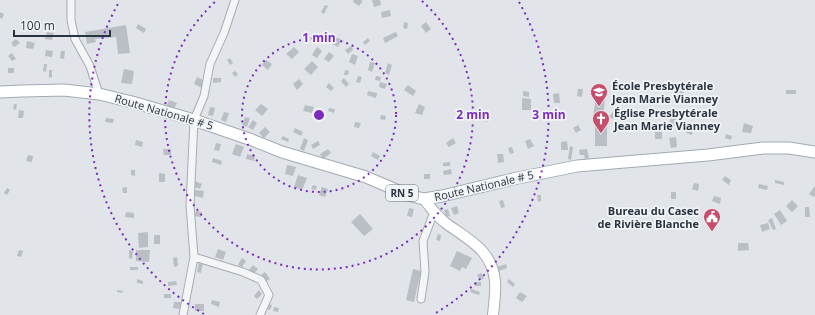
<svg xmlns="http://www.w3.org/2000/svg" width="815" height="315" viewBox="0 0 815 315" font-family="'Open Sans',sans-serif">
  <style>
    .building { fill: #b9bfc5 }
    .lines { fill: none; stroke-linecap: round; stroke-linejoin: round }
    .street-casing { stroke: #a6acb3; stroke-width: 9 }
    .secondary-casing { stroke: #a6acb3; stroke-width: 12 }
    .primary-casing { stroke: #a1abb4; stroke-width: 13 }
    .street { stroke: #f4f5f7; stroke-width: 7 }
    .secondary { stroke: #fff; stroke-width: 10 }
    .primary { stroke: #fff; stroke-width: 11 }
    .ring { fill: none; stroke: #7b2cbf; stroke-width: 2; stroke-dasharray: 2 4 }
    .labels { text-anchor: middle; stroke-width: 3.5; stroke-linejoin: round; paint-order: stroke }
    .shield { fill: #f1f4f6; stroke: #666e77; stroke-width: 1 }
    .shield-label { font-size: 10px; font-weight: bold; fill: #2a3440 }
    .poi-label { font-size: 11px; font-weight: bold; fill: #2a3440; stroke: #f1f4f6; text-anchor: start }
    .street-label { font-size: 11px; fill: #2a3440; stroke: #f1f4f6 }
    .centre { fill: #7b2cbf; stroke: #f1f4f6; stroke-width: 2 }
    .ring-label { font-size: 12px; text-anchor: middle; font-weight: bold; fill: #7b2cbf; stroke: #f1f4f6; stroke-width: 3.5; stroke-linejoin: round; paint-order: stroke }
  </style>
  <rect width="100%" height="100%" fill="#e1e5e9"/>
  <path class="building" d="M354 0H361L363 1 359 6 353 2Z
    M372 0H380L381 5 374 7Z
    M325 5 328 6 324 14 321 12Z
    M390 10 391 16 382 18 381 12Z
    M0 12 4 14 2 19 0 18Z
    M404 22 408 23 407 29 403 28Z
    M426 22 431 29 426 33 421 26Z
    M138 24 146 29 144 33 136 28Z
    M126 25 130 53 118 54 116 37 95 39 96 42 87 44 85 32Z
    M47 32 54 33 52 40 45 39Z
    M396 32 398 36 385 43 383 38Z
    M336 37 342 40 338 47 332 44Z
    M368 38 370 41 365 45 363 42Z
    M16 39 20 43 14 47 11 43Z
    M27 41 35 43 33 49 26 48Z
    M351 46 353 50 348 54 345 50Z
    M294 47 299 52 292 59 286 54Z
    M317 47 322 51 317 58 312 55Z
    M46 50 53 51 52 57 45 56Z
    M61 51H65L64 59 60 58Z
    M329 52 334 56 329 62 324 59Z
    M12 53 16 59 12 61 8 56Z
    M352 54 358 56 355 65 349 62Z
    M230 58 233 63 230 65 227 60Z
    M266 60 272 64 268 70 262 65Z
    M312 61 318 67 311 75 304 69Z
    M370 62 375 63 372 72 368 70Z
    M388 63 392 65 389 75 385 73Z
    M44 64H47L46 72 43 71Z
    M8 68H14V73H8Z
    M124 69 134 71 132 84 121 83Z
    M49 70H52V77L49 78Z
    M345 70 349 71 348 75H344Z
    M235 71 238 74 235 77 232 73Z
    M358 76 362 77 360 83 356 82Z
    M376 76 381 77 380 81 375 80Z
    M197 77 205 81 202 88 194 84Z
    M213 78H221V82L213 83Z
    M344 78 349 84 346 87 341 81Z
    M299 79 303 84 297 90 293 84Z
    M380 82 387 84 385 89 379 87Z
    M329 83 334 88 331 91 326 87Z
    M675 84 685 89 682 97 671 91Z
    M408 85 416 91 413 96 404 90Z
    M578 89H583L582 97 577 96Z
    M786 90H796V94H786Z
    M368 91 377 93 376 98 367 95Z
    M523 91 529 92V97L523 96Z
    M559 93 560 103H554L553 94Z
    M596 97 605 98 603 117 593 116Z
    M522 98 531 99V110H522Z
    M169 100 177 103 173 111 166 108Z
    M14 104H17L16 110 13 109Z
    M261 104 268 109 262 116 255 110Z
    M419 104 425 107 422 115 415 113Z
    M305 105 314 107 312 113 303 111Z
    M210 107 215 108 213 116 208 115Z
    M329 108 335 109 334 113 328 111Z
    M19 110 24 111 23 118H18Z
    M315 110 321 112 320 115 315 113Z
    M614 110 617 112 613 119 609 117Z
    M672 111 677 113 675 126 669 125Z
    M224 112 229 113 226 122 221 120Z
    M482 112 489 114 487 122 480 120Z
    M381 115 386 116 385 120 380 119Z
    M245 117 250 118 247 127 242 125Z
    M106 118 114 119 113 123 105 122Z
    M253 120 257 123 253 130 248 127Z
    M355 122 361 123 359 128 354 127Z
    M595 122H607V146H595Z
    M744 123 753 126 751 133 742 132Z
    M578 125 581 130 576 133 573 128Z
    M265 127 270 132 264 138 259 133Z
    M295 128 303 132 301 136 293 132Z
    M688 128 693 129 692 135 686 133Z
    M655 129H662V139H655Z
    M726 134 732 136 731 140 725 138Z
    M283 136 289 139 288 142 281 139Z
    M676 137 677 147 671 148 669 138Z
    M304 138 308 140 304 151 300 149Z
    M453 138 456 143 449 147 446 143Z
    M530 139 534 146 528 149 525 141Z
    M136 140 143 142 142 147 135 145Z
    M318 141 320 145 313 149 311 145Z
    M567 141 568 150H561V142Z
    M216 143 221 144 219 151 214 150Z
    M236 144 244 147 240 157 232 154Z
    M570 146 573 147 571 160 568 159Z
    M512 147 514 153 510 154 508 148Z
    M163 149H171V155H164Z
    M328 149 331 153 323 159 320 154Z
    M587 149 589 158 585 159 584 155H580L579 150Z
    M373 152 380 156 378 160 371 156Z
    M247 154 255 156 254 161 246 159Z
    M497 154H503L504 162 498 163Z
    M28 155 33 156 32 162 26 161Z
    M213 158 222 161 221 165 212 162Z
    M450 162V166H443V163Z
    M287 165 296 167 293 176 285 174Z
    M451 169 452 174 444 175 443 171Z
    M131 170H135V176L131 175Z
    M159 173 165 174V182H159Z
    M424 174H430V179H424Z
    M298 175 307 178 302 190 294 187Z
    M725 176 731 180 729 185 722 180Z
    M775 180 784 182V185L775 183Z
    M195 181 202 184 200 189 193 186Z
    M694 183 699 184 698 191 692 189Z
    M759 184 768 186 767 190 758 188Z
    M313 185 317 186 316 190 311 189Z
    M815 186V195L814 197 809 194Z
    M127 187V193H123L122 188Z
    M322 187 328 189 325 197 319 195Z
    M7 188 10 190 7 195 4 193Z
    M195 190 204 191 203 198 195 196Z
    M671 192H676V199H671Z
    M537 195H541V201L538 202Z
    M714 196 721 198 720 204 712 201Z
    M503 200 505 207 501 208 499 201Z
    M792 200 798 206 792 212 786 206Z
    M457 206 459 213 454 215 451 208Z
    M805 207H809L810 217H805Z
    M409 208 414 209 412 217 407 216Z
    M448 209 450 216 446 217 444 210Z
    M780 210 787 221 781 225 774 214Z
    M196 211 202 212 201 217 194 216Z
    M126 212 134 213V218L125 217Z
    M360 214 373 229 364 236 351 222Z
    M772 218 776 229 773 230 768 220Z
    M768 223 770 229 762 232 760 225Z
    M148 232V247L139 248 138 233Z
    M438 234 441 235 440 241 436 240Z
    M154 235H160V244H154Z
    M738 243H748L749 250 738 251Z
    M218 249 226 252 223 260 215 257Z
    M19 250 23 251 21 257 17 256Z
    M129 250 133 251 132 259 129 258Z
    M136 250H150L149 262 136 261Z
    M457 251 472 258 466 269 462 267 460 271 450 266Z
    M177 257 178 266 174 267 173 258Z
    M242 258 246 261 242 267 238 265Z
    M199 262 203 263 201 273 197 272Z
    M506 264 507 268 499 271 497 267Z
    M253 265 258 269 253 275 248 271Z
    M130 267H138V270H130Z
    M413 269 421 271 414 302 406 300Z
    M265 272 270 279 265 282 261 275Z
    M481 273 484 278 480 280 477 275Z
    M137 279 143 281V284L137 283Z
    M509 279 515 284 513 287 507 282Z
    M176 281 177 285 168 286V282Z
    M475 282H481V286H475Z
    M471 289 480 292 479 295 470 292Z
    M117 290 123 291 122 293 117 292Z
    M259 290 262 294 257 299 254 296Z
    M520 292 527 296 522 302 516 298Z
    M164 294H171V298H164Z
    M212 300 220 302 219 307 211 304Z
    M174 302H181L180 309 173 308Z
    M195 304H204V311H195Z
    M268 304 272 305 270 310 266 309Z
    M274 307 279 308 278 312 273 311Z"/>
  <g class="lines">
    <defs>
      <path id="street" d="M71 0V20L75 39 90 66 99 94
        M194 257 243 272 261 280 269 295 260 315
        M421 299 425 272 423 241 434 212
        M183 315 194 257 190 205 194 120 204 96 210 64 224 33 235 0"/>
      <path id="secondary" d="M424 199C431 208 437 217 447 224 469 240 492 250 495 281 496 292 494 304 493 315"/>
      <path id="primary" d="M0 92 22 91 64 90 99 94 132 102 194 120 252 140 282 152 366 177 408 195 424 199 442 196 513 179 577 166 708 155 763 148H789L815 152"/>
    </defs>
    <use href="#street" class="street-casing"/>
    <use href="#secondary" class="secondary-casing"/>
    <use href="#primary" class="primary-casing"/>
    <use href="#street" class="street"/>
    <use href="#secondary" class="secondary"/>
    <use href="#primary" class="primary"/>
  </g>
  <g class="ring">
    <circle cx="319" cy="115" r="77"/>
    <path d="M422 1A154 154 0 1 1 216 1"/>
    <path d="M204 314A230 230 0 0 1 119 2M519 2A230 230 0 0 1 434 314"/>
  </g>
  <defs>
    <symbol id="school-pin" viewBox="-11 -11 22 30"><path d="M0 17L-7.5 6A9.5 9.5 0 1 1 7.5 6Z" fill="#c64e6d" stroke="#f1f4f6"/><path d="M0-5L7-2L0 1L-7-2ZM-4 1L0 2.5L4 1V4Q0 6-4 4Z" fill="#fff"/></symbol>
    <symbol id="church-pin" viewBox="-11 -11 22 30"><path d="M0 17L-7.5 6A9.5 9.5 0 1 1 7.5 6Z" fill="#c64e6d" stroke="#f1f4f6"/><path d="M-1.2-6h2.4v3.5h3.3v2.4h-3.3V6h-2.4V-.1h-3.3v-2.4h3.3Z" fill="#fff"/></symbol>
    <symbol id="civic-pin" viewBox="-11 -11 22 30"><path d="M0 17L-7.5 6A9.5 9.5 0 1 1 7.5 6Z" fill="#c64e6d" stroke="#f1f4f6"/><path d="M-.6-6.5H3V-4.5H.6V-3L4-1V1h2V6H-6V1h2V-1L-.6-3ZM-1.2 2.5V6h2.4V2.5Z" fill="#fff"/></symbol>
  </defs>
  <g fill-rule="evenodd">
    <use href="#school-pin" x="589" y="82" width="20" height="27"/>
    <use href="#church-pin" x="591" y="109" width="20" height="27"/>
    <use href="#civic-pin" x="702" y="207" width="20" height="27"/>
  </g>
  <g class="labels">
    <rect class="shield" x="386" y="185" width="32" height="16" rx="3"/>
    <g class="shield-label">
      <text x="402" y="197">RN 5</text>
    </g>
    <g class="poi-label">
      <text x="612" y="90">École Presbytérale<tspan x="612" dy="13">Jean Marie Vianney</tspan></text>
      <text x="614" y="117">Église Presbytérale<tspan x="614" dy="13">Jean Marie Vianney</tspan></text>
      <text x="699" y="215" text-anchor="end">Bureau du Casec<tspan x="699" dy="13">de Rivière Blanche</tspan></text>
    </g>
    <g class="street-label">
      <text transform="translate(164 112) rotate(16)" y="4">Route Nationale # 5</text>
      <text transform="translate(484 186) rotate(-13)" y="4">Route Nationale # 5</text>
    </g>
  </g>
  <circle cx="319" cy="115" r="6" class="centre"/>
  <g class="ring-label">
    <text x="319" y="42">1 min</text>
    <text x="473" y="119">2 min</text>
    <text x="549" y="119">3 min</text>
  </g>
  <path d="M14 30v6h96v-6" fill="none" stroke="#2a3440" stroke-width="2"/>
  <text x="20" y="30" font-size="12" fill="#2a3440" stroke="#f1f4f6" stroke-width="3" paint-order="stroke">100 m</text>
</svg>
